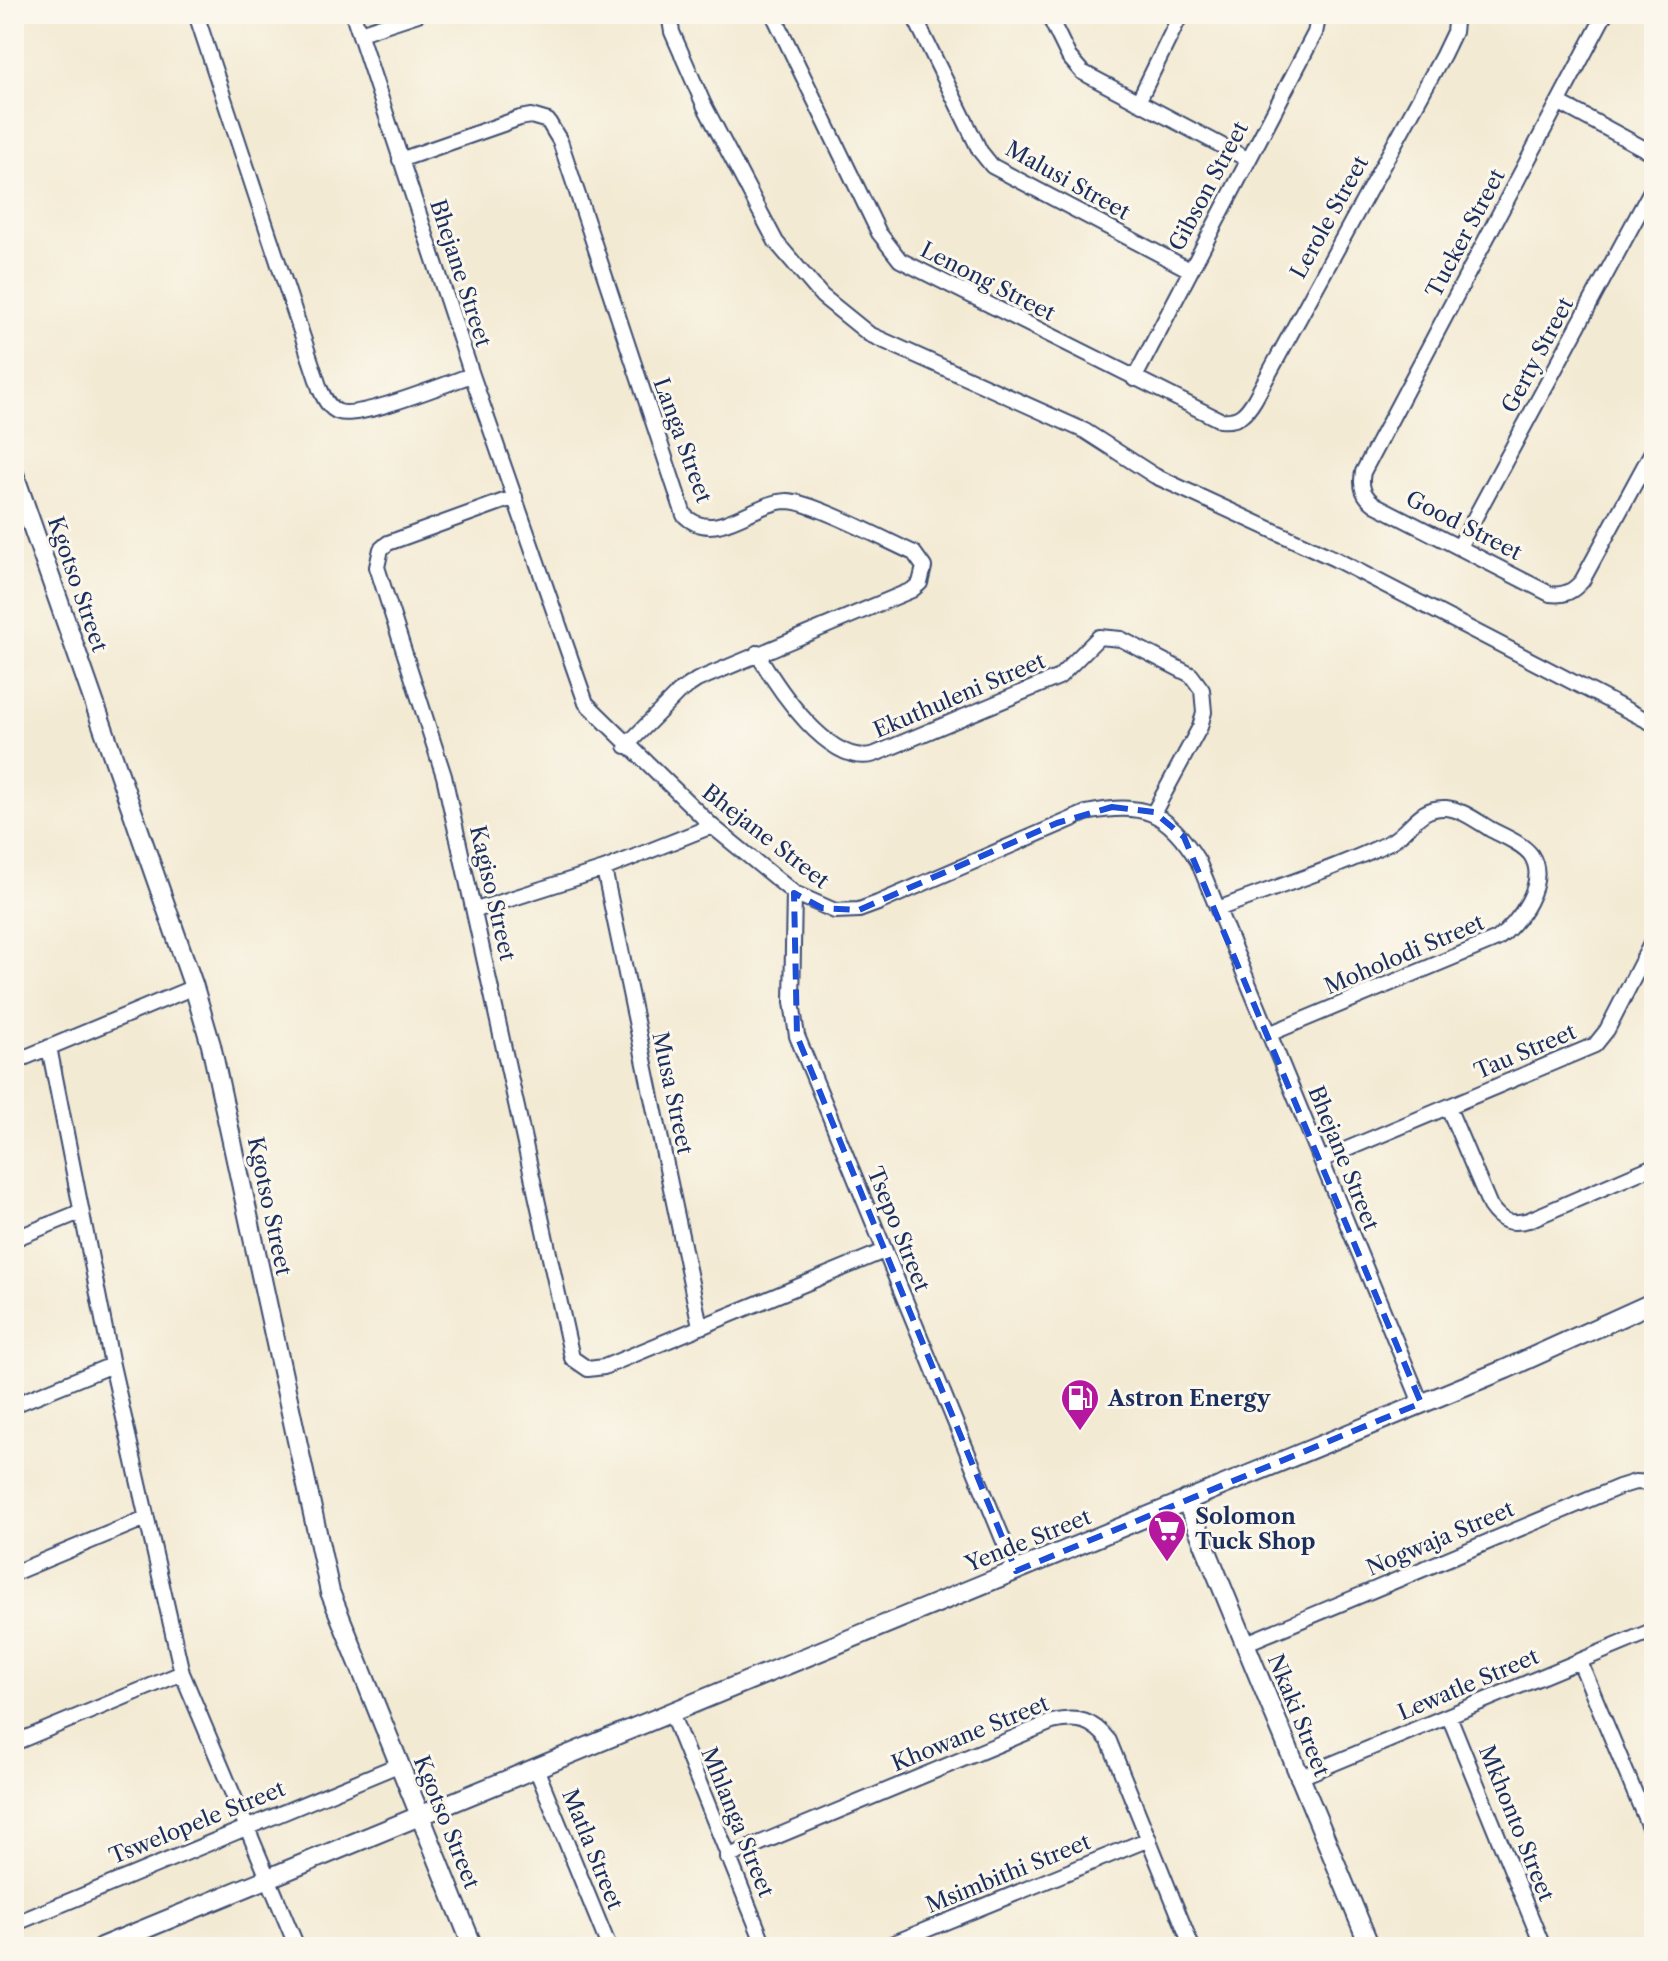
<svg xmlns="http://www.w3.org/2000/svg" width="1668" height="1961" viewBox="0 0 1668 1961" font-family="'Libre Caslon Text',serif">
  <style>
    .lines { fill: none; stroke-linecap: round; stroke-linejoin: round }
    .minor-casing { stroke: #3b4b70; stroke-width: 18 }
    .tertiary-casing { stroke: #3b4b70; stroke-width: 22 }
    .minor { stroke: #fff; stroke-width: 14 }
    .tertiary { stroke: #fff; stroke-width: 18 }
    .marked { fill: none; stroke: #1d4ed8; stroke-width: 6; stroke-dasharray: 16 10; stroke-linejoin: round }
    .labels { text-anchor: middle; stroke-width: 6; stroke-linejoin: round; paint-order: stroke }
    .street-label { font-size: 22px; fill: #1b2f5e; stroke: #fbf7ec }
    .poi-label { font-size: 22px; font-weight: bold; fill: #1b2f5e; stroke: #fbf7ec; text-anchor: start }
  </style>
  <rect width="100%" height="100%" fill="#fbf7ec"/>
  <filter id="ink" filterUnits="userSpaceOnUse"><feTurbulence type="fractalNoise" baseFrequency=".0125" numOctaves="2"/><feDisplacementMap in="SourceGraphic" scale="16" xChannelSelector="R" yChannelSelector="G"/><feConvolveMatrix kernelMatrix="1 2 1 2 8 2 1 2 1" color-interpolation-filters="sRGB"/></filter>
  <filter id="wash" filterUnits="userSpaceOnUse"><feTurbulence type="fractalNoise" baseFrequency=".006" numOctaves="4" result="noise"/><feDisplacementMap in="SourceGraphic" scale="32" xChannelSelector="R" yChannelSelector="G"/><feGaussianBlur stdDeviation="1.8" result="paint"/><feColorMatrix in="noise" values="0 0 0 0 0 0 0 0 0 0 0 0 0 0 0 0 0 1.4 0 .05"/><feComposite in="paint" operator="in"/></filter>
  <g filter="url(#wash)">
    <rect width="100%" height="100%" fill="#f3ead3"/>
  </g>
  <g filter="url(#ink)">
    <g class="lines">
      <defs>
        <path id="minor" d="M196 14 320 389C324 398 329 409 339 412 361 419 447 383 472 375
          M353 14 472 375 586 703 712 826 794 893 835 911 859 910 878 903 1086 813C1143 801 1167 811 1198 861L1421 1403
          M669 14 672 32 704 105 776 242 822 296 869 334 1085 431 1155 476 1335 559 1654 724
          M773 14 879 233 900 260 1220 420C1239 422 1246 414 1255 399L1443 55 1454 32 1456 14
          M913 14 980 151 992 166 1188 269
          M1048 14 1069 57 1082 72 1247 159
          M1605 14 1363 472C1360 487 1363 496 1376 505L1550 594C1565 596 1573 591 1582 581L1654 448
          M360 33 418 14
          M1138 102 1181 14
          M1560 103 1654 154
          M400 160 520 118 531 116 548 121 560 141 684 515C715 546 752 502 787 501 811 501 887 541 914 553L924 567 920 583 912 590 697 680 679 692 626 746
          M1134 379 1315 33 1319 14
          M515 497 388 543 381 549 377 567 444 776 572 1358 588 1369 604 1367 884 1251
          M1459 547 1654 185
          M757 653C777 687 830 769 875 754L1059 677 1099 637 1121 639 1191 675 1202 690 1204 712 1200 727 1154 812
          M604 869 700 1326
          M794 893 792 1002 797 1036 1016 1571
          M1218 909C1275 887 1336 869 1390 842 1411 831 1418 806 1446 808 1461 809 1477 821 1490 829 1503 836 1522 843 1531 855 1549 882 1518 924 1497 939L1269 1034
          M476 910 604 869 712 826
          M49 1047 112 1365 182 1673 297 1947
          M14 1062 194 987
          M1448 1107 1490 1206C1501 1222 1510 1225 1529 1220L1654 1166
          M1321 1160 1595 1045 1607 1030 1654 938
          M14 1239 80 1212
          M14 1405 112 1365
          M14 1573 146 1518
          M1244 1644 1619 1487 1635 1482 1654 1483
          M1580 1662 1654 1839
          M671 1713 765 1947
          M1449 1716 1543 1947
          M14 1743 182 1673
          M536 1768 609 1947
          M1298 1778 1654 1630
          M727 1857 1052 1722C1078 1716 1093 1720 1109 1741L1192 1947
          M14 1924 398 1765
          M884 1947 1149 1839"/>
        <path id="tertiary" d="M14 474 194 987 211 1045 330 1592 473 1947
          M1186 1500 1370 1947
          M101 1947 1506 1369 1654 1302"/>
      </defs>
      <use href="#minor" class="minor-casing"/>
      <use href="#tertiary" class="tertiary-casing"/>
      <use href="#minor" class="minor"/>
      <use href="#tertiary" class="tertiary"/>
    </g>
  </g>
  <path class="marked" d="M1112 807 1154 812 1184 837 1421 1403 1016 1571 797 1036 794 893 822 908 859 910 1057 823Z"/>
  <defs>
    <symbol id="fuel-pin" viewBox="-11 -11 22 30"><path d="M0 17L-7.5 6A9.5 9.5 0 1 1 7.5 6Z" fill="#b5179e" stroke="#fbf7ec"/><path d="M-5.5-6h7V0h2V4h1.3V-2.5L3-4.5l.8-.8L6-3V5H2.5V1h-1V6h-7ZM-4.2-4.7v3.2H.2V-4.7Z" fill="#fff"/></symbol>
    <symbol id="supermarket-pin" viewBox="-11 -11 22 30"><path d="M0 17L-7.5 6A9.5 9.5 0 1 1 7.5 6Z" fill="#b5179e" stroke="#fbf7ec"/><path d="M-6-5.5h2.5l.6 2H6L4.5 2H-2.5L-4.4-4H-6ZM-1.5 3.2a1.3 1.3 0 1 0 .1 0ZM3 3.2a1.3 1.3 0 1 0 .1 0Z" fill="#fff"/></symbol>
  </defs>
  <g fill-rule="evenodd">
    <use href="#fuel-pin" x="1058" y="1376" width="44" height="60"/>
    <use href="#supermarket-pin" x="1145" y="1507" width="44" height="60"/>
  </g>
  <g class="labels">
    <g class="street-label">
      <text transform="translate(1068 180) rotate(29)" y="8">Malusi Street</text>
      <text transform="translate(1208 186) rotate(-62)" y="8">Gibson Street</text>
      <text transform="translate(1329 217) rotate(-61)" y="8">Lerole Street</text>
      <text transform="translate(1465 233) rotate(-62)" y="8">Tucker Street</text>
      <text transform="translate(461 273) rotate(72)" y="8">Bhejane Street</text>
      <text transform="translate(988 281) rotate(27)" y="8">Lenong Street</text>
      <text transform="translate(1537 355) rotate(-62)" y="8">Gerty Street</text>
      <text transform="translate(683 440) rotate(70)" y="8">Langa Street</text>
      <text transform="translate(1464 525) rotate(27)" y="8">Good Street</text>
      <text transform="translate(78 584) rotate(71)" y="8">Kgotso Street</text>
      <text transform="translate(959 695) rotate(-23)" y="8">Ekuthuleni Street</text>
      <text transform="translate(766 836) rotate(38)" y="8">Bhejane Street</text>
      <text transform="translate(493 893) rotate(77)" y="8">Kagiso Street</text>
      <text transform="translate(1404 954) rotate(-23)" y="8">Moholodi Street</text>
      <text transform="translate(1525 1051) rotate(-23)" y="8">Tau Street</text>
      <text transform="translate(673 1093) rotate(78)" y="8">Musa Street</text>
      <text transform="translate(1344 1158) rotate(68)" y="8">Bhejane Street</text>
      <text transform="translate(270 1206) rotate(78)" y="8">Kgotso Street</text>
      <text transform="translate(899 1229) rotate(68)" y="8">Tsepo Street</text>
      <text transform="translate(1440 1538) rotate(-23)" y="8">Nogwaja Street</text>
      <text transform="translate(1028 1540) rotate(-22)" y="8">Yende Street</text>
      <text transform="translate(1468 1684) rotate(-23)" y="8">Lewatle Street</text>
      <text transform="translate(1299 1715) rotate(68)" y="8">Nkaki Street</text>
      <text transform="translate(970 1733) rotate(-22)" y="8">Khowane Street</text>
      <text transform="translate(197 1822) rotate(-22)" y="8">Tswelopele Street</text>
      <text transform="translate(447 1822) rotate(68)" y="8">Kgotso Street</text>
      <text transform="translate(738 1822) rotate(68)" y="8">Mhlanga Street</text>
      <text transform="translate(1517 1823) rotate(68)" y="8">Mkhonto Street</text>
      <text transform="translate(593 1849) rotate(68)" y="8">Matla Street</text>
      <text transform="translate(1008 1873) rotate(-22)" y="8">Msimbithi Street</text>
    </g>
    <g class="poi-label">
      <text x="1108" y="1406">Astron Energy</text>
      <text x="1195" y="1524">Solomon<tspan x="1195" dy="25">Tuck Shop</tspan></text>
    </g>
  </g>
  <rect width="1668" height="1961" fill="none" stroke="#fbf7ec" stroke-width="48"/>
</svg>
